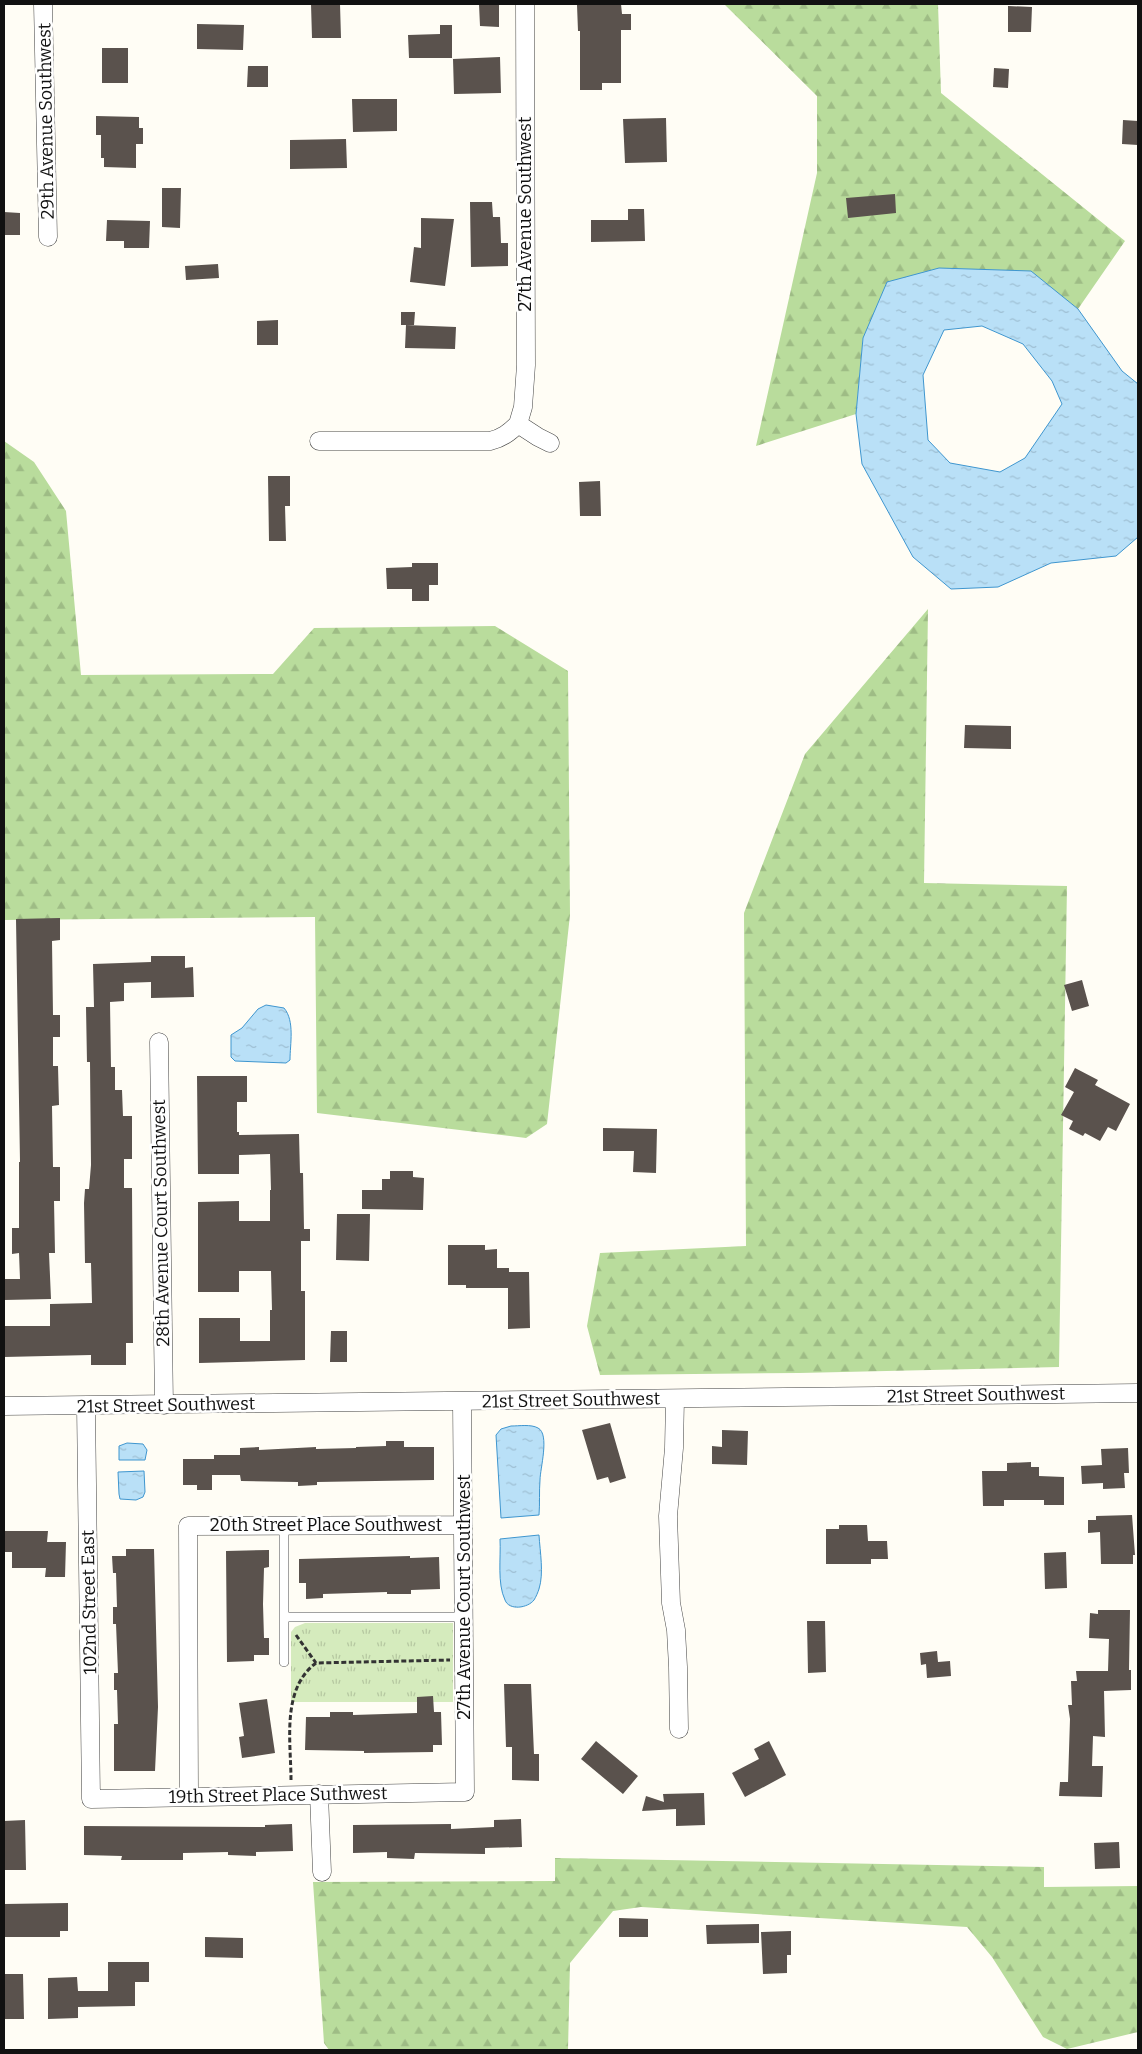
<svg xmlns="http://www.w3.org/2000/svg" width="1142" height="2054" viewBox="0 0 1142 2054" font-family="Bitter,serif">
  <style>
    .forest { fill: url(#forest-firs) }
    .park { fill: url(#park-tufts) }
    .water { fill: url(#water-ripples); stroke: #3f96cf; fill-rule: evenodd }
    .building { fill: #5a524d }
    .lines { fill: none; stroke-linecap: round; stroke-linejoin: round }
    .lane-casing { stroke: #444; stroke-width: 10 }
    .street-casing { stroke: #444; stroke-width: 19 }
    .path { stroke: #333; stroke-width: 3; stroke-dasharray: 5 2.5; stroke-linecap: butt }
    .lane { stroke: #fff; stroke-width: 9 }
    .street { stroke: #fff; stroke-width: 18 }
    .labels { text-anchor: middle; stroke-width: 5; stroke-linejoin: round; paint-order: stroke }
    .street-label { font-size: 18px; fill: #111; stroke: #fff }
  </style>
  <defs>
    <pattern id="forest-firs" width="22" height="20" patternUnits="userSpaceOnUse" patternTransform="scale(1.25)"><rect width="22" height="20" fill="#b9dc9c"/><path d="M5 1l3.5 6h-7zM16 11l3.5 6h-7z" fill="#9ebc85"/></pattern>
    <pattern id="park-tufts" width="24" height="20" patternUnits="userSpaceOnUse" patternTransform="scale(1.25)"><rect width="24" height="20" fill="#d5ebbd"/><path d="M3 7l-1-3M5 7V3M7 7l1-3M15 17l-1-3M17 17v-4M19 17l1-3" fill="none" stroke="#b6c8a1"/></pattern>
    <pattern id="water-ripples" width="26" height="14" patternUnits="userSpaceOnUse" patternTransform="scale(1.25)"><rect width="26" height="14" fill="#b9e0f7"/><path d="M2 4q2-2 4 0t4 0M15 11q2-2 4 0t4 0" fill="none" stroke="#9ebfd3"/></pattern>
  </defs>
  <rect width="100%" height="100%" fill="#fffdf5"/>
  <path class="forest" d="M724 4H938L941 93 1125 241 1078 309 1030 271 863 338 856 414 756 446 817 173V96Z
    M4 441 34 462 66 511 81 675 273 674 314 628 495 626 568 671 570 915 547 1124 526 1138 317 1113 315 917 4 920Z
    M928 609 924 883 1067 886 1059 1367 799 1373 600 1375 587 1326 600 1253 746 1246 744 913 805 754Z
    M555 1858 1044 1867V1887L1138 1886V2032L1067 2049 1043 2037 992 1957 967 1927 641 1907 613 1911 570 1963 568 2050H329L324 2043 313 1882 555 1881Z"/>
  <path class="park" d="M305 1623H453V1702H291V1632L295 1627Z"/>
  <path class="water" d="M939 268 1031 271 1078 309 1122 371 1138 384V537L1116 556 1051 563 998 587 951 589 913 557 862 464 856 414 863 338 887 282ZM982 326 1023 344 1052 381 1062 404 1025 458 1000 472 950 463 928 440 923 375 944 330Z
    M266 1005 284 1008C295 1021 290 1044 290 1060L286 1063 235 1061 231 1057V1035L242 1028 258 1009Z
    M511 1426C519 1426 531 1424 538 1428 550 1434 540 1469 540 1480 539 1492 540 1503 539 1515L501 1518 496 1435 501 1429Z
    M127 1443 143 1444 147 1450 145 1460H119V1446Z
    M144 1471 145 1492 143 1497 136 1500 120 1499 119 1494 118 1472Z
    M539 1535C540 1552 544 1573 539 1589 538 1592 536 1597 534 1600 528 1608 509 1611 505 1600 497 1583 501 1558 500 1539Z"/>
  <path class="building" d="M311 4H340L341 38H312Z
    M479 4H499V27L480 26Z
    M583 4H621L622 14H631V30H621V83H602V90H580V31H578L577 5Z
    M1008 6 1032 7 1031 32H1008Z
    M197 24 244 25 243 50 197 49Z
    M440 25H452V58H409L408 35 440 34Z
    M102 48H128V83H102Z
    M500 57 501 93 454 94 453 59Z
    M248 66H268V87H247Z
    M994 68 1009 69 1008 88 993 87Z
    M352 99H397V131L353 132Z
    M96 116 139 117V128H143V144H136V168L104 167V158H101V135H96Z
    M666 118 667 162 625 163 623 119Z
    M1123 120 1138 121V145L1122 144Z
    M346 139 347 168 290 169V140Z
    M162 188H181L180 228 162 227Z
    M895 194 896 213 848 218 846 198Z
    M470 202H492L493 217H500L501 243H508V266L471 267Z
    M628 209H644L645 241 591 242V220H628Z
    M4 212 20 213V235H4Z
    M421 218 454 219 445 286 410 282 414 247 421 248Z
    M107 220 150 221 149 248H124V241H106Z
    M218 264 219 278 186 280 185 266Z
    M401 312H415L414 325H401Z
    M278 320V345H257V321Z
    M406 325 456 327 455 349 405 348Z
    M268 476H290V506H285L286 541H269Z
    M600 481 601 516H580L579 482Z
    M412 563H438V585H429V601H412V589H387L386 568 412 567Z
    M965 725 1011 726V749L964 748Z
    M60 918V940L52 941 53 1015H60V1037H53V1066H58L59 1105 52 1106 53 1167H60V1201H54L55 1253H49L51 1299 4 1300V1279H20L19 1253 12 1254V1228H19V1162H20L16 919Z
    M151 956H185V968L193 967 194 997 151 998V982L124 983V1001L110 1002 111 1067H115V1090H122L123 1116H132V1159H124V1188H132L133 1343H126V1365H91V1355L4 1357V1326H50V1304L92 1303 91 1263H85L84 1203 85 1189H89L91 1165 90 1062H87L86 1007H94L93 964 151 962Z
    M1082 980 1089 1006 1072 1011 1064 985Z
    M1075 1068 1098 1080 1095 1085 1130 1104 1116 1131 1108 1127 1100 1141 1085 1133 1083 1136 1069 1129 1073 1121 1061 1115 1074 1092 1065 1087Z
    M197 1076H247V1102H237V1132H239V1135L299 1134 300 1173H303L304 1229H310V1241H301V1291H305V1360L199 1363V1318H240V1341H270V1310H272L271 1271H239V1292H198V1202L239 1201V1221H270V1190H271L270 1154 239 1155V1174H198Z
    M603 1128 657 1129 656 1173 633 1172 634 1151H603Z
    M390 1171H413V1177L424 1178 423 1210 362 1209V1190H382V1179H390Z
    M337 1214H370L369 1261 336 1260Z
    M448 1245H485V1250L497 1249V1268H509V1272H529L530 1328 508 1329V1288H466V1285H448Z
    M331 1331H347V1362H330Z
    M610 1423 626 1478 610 1483 608 1477 597 1480 582 1430Z
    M722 1430 748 1431 747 1465 712 1464V1446L722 1447Z
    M386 1441H404V1447H434V1480L317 1482V1485L298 1486V1482L241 1481 240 1475H212V1490H197V1485H183V1459H214V1455H240V1448L259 1447V1450L316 1447V1449L356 1448V1447L386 1446Z
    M1128 1448 1129 1473H1124L1125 1488 1103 1489V1483L1082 1484 1081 1466 1102 1465 1101 1449Z
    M1031 1462V1467H1039V1476L1064 1477V1505H1044V1500H1004V1506H983L982 1471H1007V1463Z
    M1132 1515 1135 1555H1133V1564H1101L1100 1532 1088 1533V1520H1096V1516Z
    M839 1525H867L868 1541H887L888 1559H871V1564H826V1529H839Z
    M4 1531H48L47 1542H66L65 1577H45L46 1568H12V1552H4Z
    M126 1549H154L158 1707 155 1771H114V1724H118L117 1690H114V1673H118L116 1624H113V1607H117L116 1573H113L112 1556H126Z
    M269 1550V1567L264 1568 263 1604 264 1638H269V1655H254V1661L227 1662 226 1551Z
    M1066 1552 1067 1588 1045 1589 1044 1553Z
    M410 1556V1558L439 1557 440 1589 411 1590V1594H387V1592L323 1594V1598L306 1599V1583H299V1559Z
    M1098 1610H1130L1129 1670H1131V1690L1104 1691 1105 1737 1093 1736 1092 1766H1103L1102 1797 1059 1796 1060 1782H1068L1070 1719 1068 1705H1072L1071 1681H1077L1076 1671H1108L1109 1639 1089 1638 1090 1613 1098 1614Z
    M807 1621H825L826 1672 808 1673Z
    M937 1651 938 1662 950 1661 951 1676 927 1678 926 1664 921 1665 920 1653Z
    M504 1684H531L534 1754H539V1781L512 1780V1747H506Z
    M433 1696 434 1712H441L442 1745H433V1752L364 1753V1751L305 1750 306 1717H330V1712H353V1715L417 1713V1697Z
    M267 1699 275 1753 242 1758 239 1737 244 1736 239 1703Z
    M596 1741 638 1776 623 1794 581 1759Z
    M769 1741 786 1775 745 1797 732 1773 759 1759 754 1749Z
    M704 1793 705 1825 676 1826V1809L642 1811 646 1796 664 1802 663 1794Z
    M521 1819 522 1847 485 1848V1854L415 1853 414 1859 387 1858V1852L353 1853V1825L451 1824V1829L494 1827V1820Z
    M25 1820 26 1870H4V1821Z
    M292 1824 293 1851 256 1852V1856L228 1855V1852L183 1853V1860H121L122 1856 84 1855V1826L265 1827V1825Z
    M1119 1842 1120 1868 1095 1869 1094 1843Z
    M68 1903V1931H60V1937H4V1904Z
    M619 1918 648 1919V1937H619Z
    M759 1924V1943L707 1944 706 1925Z
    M791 1931V1955H787V1973L763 1974 761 1932Z
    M205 1937 243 1938V1958L205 1957Z
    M108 1962H149V1982H135V2006L78 2007V2018L48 2019V1978L77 1977 78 1991H108Z
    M4 1974H23L24 2019H4Z"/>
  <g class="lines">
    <defs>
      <path id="lane" d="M284 1525V1662
        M284 1617H464"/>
      <path id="street" d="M43 4 48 237
        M518 424 523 407 526 365 525 4
        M319 441H490C502 438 509 433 518 424L538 437 550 443
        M159 1042 164 1405
        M675 1399 674 1448 668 1516 671 1603 676 1630 678 1667 679 1729
        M4 1406 1138 1393
        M86 1406 91 1799 465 1792 462 1401
        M319 1794 322 1872
        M189 1797 188 1526 463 1525"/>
    </defs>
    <use href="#lane" class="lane-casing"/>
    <use href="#street" class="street-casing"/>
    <path class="path" d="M296 1635 316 1663
      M291 1780C291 1742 281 1689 316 1663L450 1660"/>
    <use href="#lane" class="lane"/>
    <use href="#street" class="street"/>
  </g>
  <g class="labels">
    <g class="street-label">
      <text transform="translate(46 121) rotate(-91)" y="6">29th Avenue Southwest</text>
      <text transform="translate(525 214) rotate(-90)" y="6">27th Avenue Southwest</text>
      <text transform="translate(161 1223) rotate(-91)" y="6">28th Avenue Court Southwest</text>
      <text transform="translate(976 1395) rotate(-1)" y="6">21st Street Southwest</text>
      <text transform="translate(571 1400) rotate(-1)" y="6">21st Street Southwest</text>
      <text transform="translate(166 1405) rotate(-1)" y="6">21st Street Southwest</text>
      <text x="326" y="1531">20th Street Place Southwest</text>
      <text transform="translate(464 1597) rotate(-90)" y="6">27th Avenue Court Southwest</text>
      <text transform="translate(89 1602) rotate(-91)" y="6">102nd Street East</text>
      <text transform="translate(278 1795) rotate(-1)" y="6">19th Street Place Suthwest</text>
    </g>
  </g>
  <rect width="1142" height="2054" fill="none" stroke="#111111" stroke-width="10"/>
</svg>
